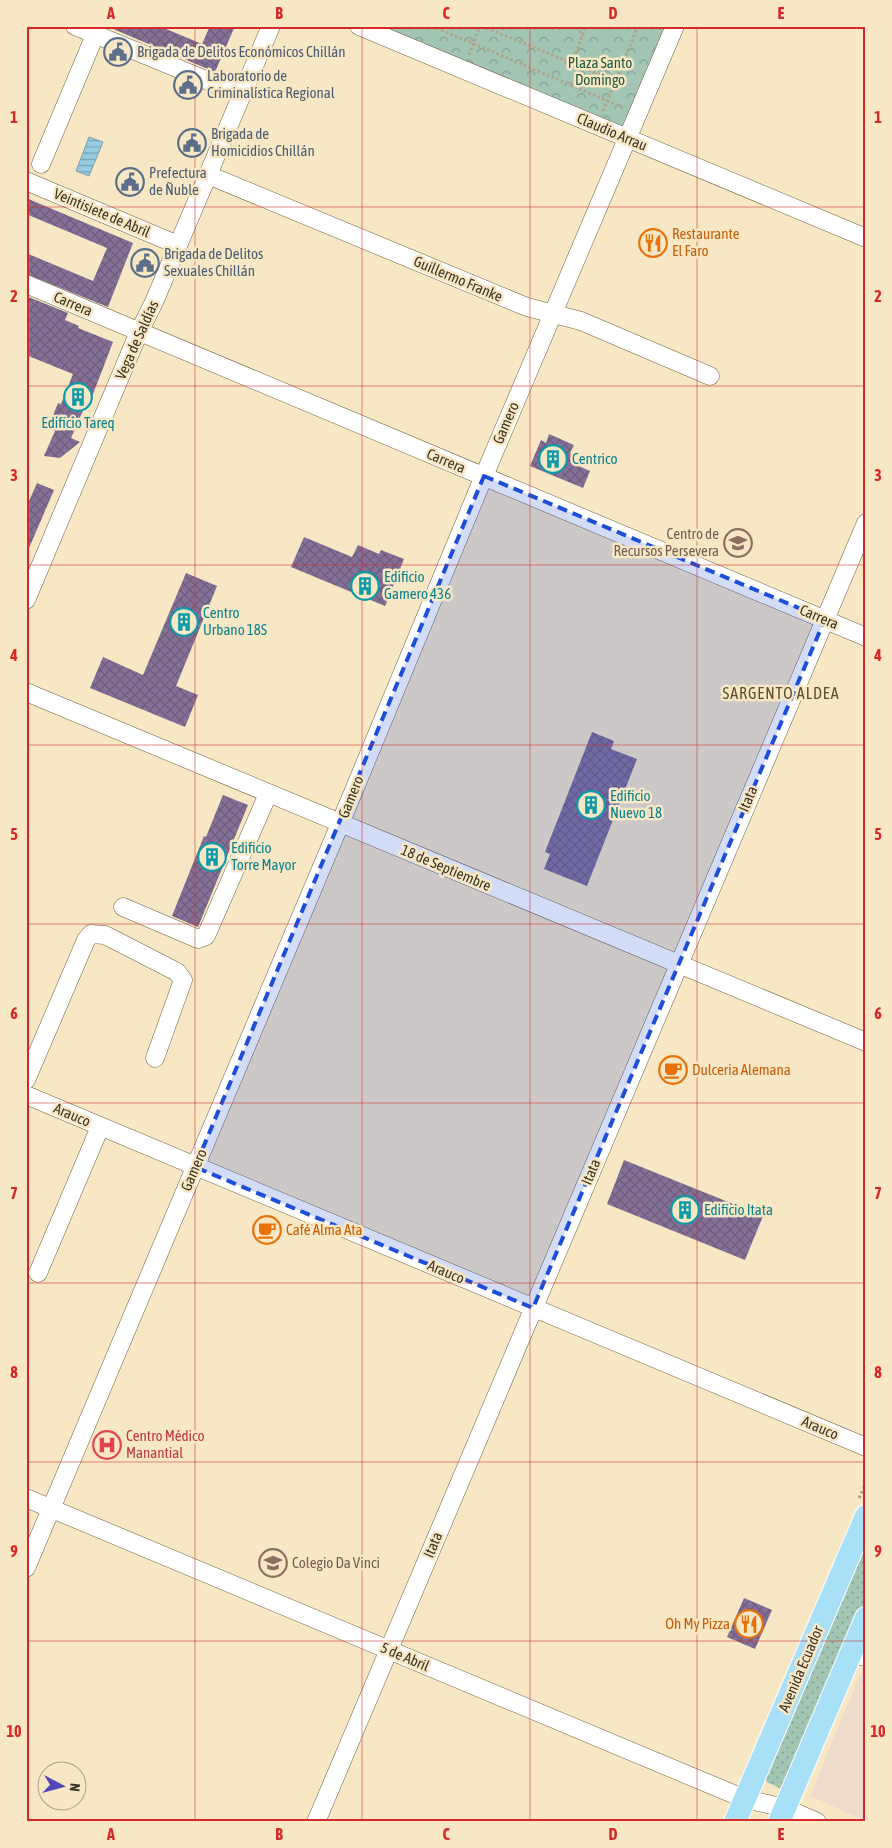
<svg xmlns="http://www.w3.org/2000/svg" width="892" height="1848" viewBox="0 0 892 1848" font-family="'Asap Condensed',sans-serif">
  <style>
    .commercial { fill: #efdbcc }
    .grass { fill: url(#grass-dots) }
    .park { fill: url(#park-crowns) }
    .water { fill: url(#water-rules); stroke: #7c9eaa }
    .building { fill: url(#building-cross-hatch) }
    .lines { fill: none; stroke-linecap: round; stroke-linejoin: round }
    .minor-casing { stroke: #706142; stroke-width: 19 }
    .major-casing { stroke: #fff; stroke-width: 24 }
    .path { stroke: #b2a489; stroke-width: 3; stroke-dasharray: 2.5 2.5; stroke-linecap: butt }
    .minor { stroke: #fff; stroke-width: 18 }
    .major { stroke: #a8e0f8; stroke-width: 22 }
    .marked { fill: #1d4ed8; fill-opacity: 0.2; stroke: #1d4ed8; stroke-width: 4; stroke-dasharray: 10 6; stroke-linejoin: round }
    .grid { fill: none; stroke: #d62828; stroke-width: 1; stroke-opacity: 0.55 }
    .labels { text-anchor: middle; stroke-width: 5; stroke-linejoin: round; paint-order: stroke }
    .service-label { font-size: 15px; fill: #4e5e75; stroke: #f8e7c4; text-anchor: start }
    .park-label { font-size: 15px; fill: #1f5b42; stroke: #f8e7c4 }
    .street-label { font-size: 15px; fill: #3d3628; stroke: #f8e7c4 }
    .food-label { font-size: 15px; fill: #c56008; stroke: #f8e7c4; text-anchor: start }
    .culture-label { font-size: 15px; fill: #0d838f; stroke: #f8e7c4; text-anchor: start }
    .education-label { font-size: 15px; fill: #785e54; stroke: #f8e7c4; text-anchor: end }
    .health-label { font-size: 15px; fill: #be3a42; stroke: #f8e7c4; text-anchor: start }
    .neighbourhood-label { font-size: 16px; letter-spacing: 1px; fill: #5d4e30; stroke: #f8e7c4 }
    .neatline { fill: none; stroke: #d62828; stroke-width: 2 }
    .grid-label { font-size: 16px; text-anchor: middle; font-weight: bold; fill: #d62828 }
  </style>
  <defs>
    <pattern id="grass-dots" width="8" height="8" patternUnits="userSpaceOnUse" patternTransform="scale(1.25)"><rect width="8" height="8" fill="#a2c5b4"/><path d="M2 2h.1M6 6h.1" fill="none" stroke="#85a192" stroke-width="1.8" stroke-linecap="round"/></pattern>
    <pattern id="park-crowns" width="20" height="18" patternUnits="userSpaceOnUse" patternTransform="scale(1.25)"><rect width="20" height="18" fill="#a2c5b4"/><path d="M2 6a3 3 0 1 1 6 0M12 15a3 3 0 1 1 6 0" fill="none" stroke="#85a192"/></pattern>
    <pattern id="water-rules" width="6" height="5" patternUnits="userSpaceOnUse" patternTransform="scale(1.25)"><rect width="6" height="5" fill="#97cbe2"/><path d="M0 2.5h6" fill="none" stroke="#7ca6b7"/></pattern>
    <pattern id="building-cross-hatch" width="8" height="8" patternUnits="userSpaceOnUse" patternTransform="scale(1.25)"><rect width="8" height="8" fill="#857097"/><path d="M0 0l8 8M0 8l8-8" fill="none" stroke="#6e5d7b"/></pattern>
  </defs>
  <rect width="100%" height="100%" fill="#f8e7c4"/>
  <path class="commercial" d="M866 1660V1821L810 1796Z"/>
  <path class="grass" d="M866 1539V1603L789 1793 765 1781Z"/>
  <path class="park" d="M374 26H669L625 131Z"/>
  <path class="water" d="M89 137 103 142 89 176 76 171Z"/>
  <path class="building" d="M106 26H159L202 44 210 26H235L215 72Z
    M26 198 133 243 108 307 26 274V253L93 281 107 248 26 214Z
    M26 296 68 313 65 320 79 326 78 328 113 342 88 407 85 406 71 438 80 442 60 458 44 456 55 431 48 428 58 403 61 404 73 374 26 355Z
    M549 434 574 445 570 453 575 455 572 463 590 471 583 488 530 466 541 440 546 443Z
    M37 483 54 490 26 555V508Z
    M304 537 352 557 358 545 379 554 381 550 404 559 385 606 291 567Z
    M186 573 217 586 176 686 198 695 185 727 90 688 103 657 143 675Z
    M592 732 614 741 611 749 637 759 587 886 544 869 550 854 545 852Z
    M223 795 248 805 198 927 172 916 204 836 206 837Z
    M624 1160 763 1216 745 1260 607 1204Z
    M744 1598 772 1610 755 1649 727 1637Z"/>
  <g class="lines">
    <defs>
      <path id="minor" d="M75 26 242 95
        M359 26 866 238
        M41 164 95 35
        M208 175 527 307 581 321 710 376
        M26 181 178 245
        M26 284 866 637
        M26 600 139 332 154 302 271 26
        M26 692 866 1042
        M123 907 198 939 206 936 268 794
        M26 1080 86 940 91 934 105 935 177 972 183 980 155 1058
        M26 1095 866 1447
        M38 1273 100 1127
        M26 1498 745 1799 785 1808 817 1822
        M26 1568 340 824 484 476 675 26
        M851 1654 866 1657
        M316 1822 866 523"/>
      <path id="major" d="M735 1822 866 1516
        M779 1822 866 1618"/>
    </defs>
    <use href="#minor" class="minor-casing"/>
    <use href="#major" class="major-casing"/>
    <path class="path" d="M432 26 622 107
      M482 26 615 81
      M578 26 583 36
      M469 55 480 26
      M572 63 586 26
      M603 111 638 26
      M859 1498 866 1483"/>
    <use href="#minor" class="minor"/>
    <use href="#major" class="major"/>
  </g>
  <path class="marked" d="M484 476 825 619 533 1308 195 1167Z"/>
  <path class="grid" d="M195 26V1822M362 26V1822M530 26V1822M697 26V1822M26 207H866M26 386H866M26 565H866M26 745H866M26 924H866M26 1103H866M26 1283H866M26 1462H866M26 1641H866"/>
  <defs>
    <symbol id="civic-ring" viewBox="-11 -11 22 22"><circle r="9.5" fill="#f8e7c4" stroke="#5c6f8a" stroke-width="1.5"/><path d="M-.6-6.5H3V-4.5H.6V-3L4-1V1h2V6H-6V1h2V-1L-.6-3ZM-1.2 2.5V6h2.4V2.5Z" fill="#5c6f8a"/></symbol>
    <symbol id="restaurant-ring" viewBox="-11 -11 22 22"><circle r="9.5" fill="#f8e7c4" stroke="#e8710a" stroke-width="1.5"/><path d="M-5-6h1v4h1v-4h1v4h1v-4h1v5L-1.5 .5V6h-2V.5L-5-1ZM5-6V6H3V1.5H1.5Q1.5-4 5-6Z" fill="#e8710a"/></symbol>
    <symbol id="building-ring" viewBox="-11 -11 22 22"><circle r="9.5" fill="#f8e7c4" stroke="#0f9aa8" stroke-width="1.5"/><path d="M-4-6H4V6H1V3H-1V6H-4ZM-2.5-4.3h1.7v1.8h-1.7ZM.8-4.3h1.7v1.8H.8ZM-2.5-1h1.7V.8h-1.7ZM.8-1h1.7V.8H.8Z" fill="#0f9aa8"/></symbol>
    <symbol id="university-ring" viewBox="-11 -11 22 22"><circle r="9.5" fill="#f8e7c4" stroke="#8d6e63" stroke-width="1.5"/><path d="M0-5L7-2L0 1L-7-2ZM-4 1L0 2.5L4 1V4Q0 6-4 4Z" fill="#8d6e63"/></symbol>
    <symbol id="cafe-ring" viewBox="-11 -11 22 22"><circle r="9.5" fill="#f8e7c4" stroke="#e8710a" stroke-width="1.5"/><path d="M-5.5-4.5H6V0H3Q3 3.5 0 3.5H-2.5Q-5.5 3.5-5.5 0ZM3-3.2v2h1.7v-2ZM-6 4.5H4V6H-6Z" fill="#e8710a"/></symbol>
    <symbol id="hospital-ring" viewBox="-11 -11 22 22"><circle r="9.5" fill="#f8e7c4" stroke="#e0444e" stroke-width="1.5"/><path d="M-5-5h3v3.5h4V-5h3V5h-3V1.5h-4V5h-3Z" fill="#e0444e"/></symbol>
    <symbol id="school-ring" viewBox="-11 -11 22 22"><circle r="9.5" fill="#f8e7c4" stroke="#8d6e63" stroke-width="1.5"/><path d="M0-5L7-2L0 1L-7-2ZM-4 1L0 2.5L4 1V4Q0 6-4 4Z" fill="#8d6e63"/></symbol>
  </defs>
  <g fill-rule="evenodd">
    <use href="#civic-ring" x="102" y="36" width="32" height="32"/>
    <use href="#civic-ring" x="172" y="69" width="32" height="32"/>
    <use href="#civic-ring" x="176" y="127" width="32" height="32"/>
    <use href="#civic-ring" x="114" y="166" width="32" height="32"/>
    <use href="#restaurant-ring" x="637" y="227" width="32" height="32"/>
    <use href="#civic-ring" x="129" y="247" width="32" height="32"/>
    <use href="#building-ring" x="62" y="381" width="32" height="32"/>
    <use href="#building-ring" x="537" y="443" width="32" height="32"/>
    <use href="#university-ring" x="722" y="527" width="32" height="32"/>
    <use href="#building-ring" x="349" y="570" width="32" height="32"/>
    <use href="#building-ring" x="168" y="606" width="32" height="32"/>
    <use href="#building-ring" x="575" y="789" width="32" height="32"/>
    <use href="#building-ring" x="196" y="841" width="32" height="32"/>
    <use href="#cafe-ring" x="657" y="1054" width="32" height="32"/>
    <use href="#building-ring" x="669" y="1194" width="32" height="32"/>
    <use href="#cafe-ring" x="251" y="1214" width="32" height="32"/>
    <use href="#hospital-ring" x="91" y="1429" width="32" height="32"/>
    <use href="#school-ring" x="257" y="1547" width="32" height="32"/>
    <use href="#restaurant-ring" x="733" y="1608" width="32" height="32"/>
  </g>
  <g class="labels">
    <g class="service-label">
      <text x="137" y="57">Brigada de Delitos Económicos Chillán</text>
      <text x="207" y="81">Laboratorio de<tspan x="207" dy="17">Criminalística Regional</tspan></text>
      <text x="211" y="139">Brigada de<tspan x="211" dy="17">Homicidios Chillán</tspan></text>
      <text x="149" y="178">Prefectura<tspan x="149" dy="17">de Ñuble</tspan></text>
      <text x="164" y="259">Brigada de Delitos<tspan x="164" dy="17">Sexuales Chillán</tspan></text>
    </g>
    <g class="park-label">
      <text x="600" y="68">Plaza Santo<tspan x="600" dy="17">Domingo</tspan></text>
    </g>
    <g class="street-label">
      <text transform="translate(612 132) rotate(23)" y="5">Claudio Arrau</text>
      <text transform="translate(102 213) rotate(23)" y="5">Veintisiete de Abril</text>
      <text transform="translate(458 279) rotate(23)" y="5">Guillermo Franke</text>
      <text transform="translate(73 304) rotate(23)" y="5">Carrera</text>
      <text transform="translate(137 340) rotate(-66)" y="5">Vega de Saldías</text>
      <text transform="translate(506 423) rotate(-67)" y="5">Gamero</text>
      <text transform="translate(446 461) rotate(23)" y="5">Carrera</text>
      <text transform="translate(819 617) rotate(23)" y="5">Carrera</text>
      <text transform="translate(351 797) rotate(-68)" y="5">Gamero</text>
      <text transform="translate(748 799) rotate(-67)" y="5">Itata</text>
      <text transform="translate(446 868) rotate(23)" y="5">18 de Septiembre</text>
      <text transform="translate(72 1115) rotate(23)" y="5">Arauco</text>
      <text transform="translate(194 1170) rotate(-67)" y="5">Gamero</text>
      <text transform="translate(591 1172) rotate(-67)" y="5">Itata</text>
      <text transform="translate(446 1272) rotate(23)" y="5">Arauco</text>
      <text transform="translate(820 1428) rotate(23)" y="5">Arauco</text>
      <text transform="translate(433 1545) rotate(-67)" y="5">Itata</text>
      <text transform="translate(405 1657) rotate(23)" y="5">5 de Abril</text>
      <text transform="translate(801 1669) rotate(-67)" y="5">Avenida Ecuador</text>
    </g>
    <g class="food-label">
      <text x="672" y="239">Restaurante<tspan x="672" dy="17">El Faro</tspan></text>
      <text x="692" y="1075">Dulceria Alemana</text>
      <text x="286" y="1235">Café Alma Ata</text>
      <text x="730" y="1629" text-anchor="end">Oh My Pizza</text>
    </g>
    <g class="culture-label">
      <text x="78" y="428" text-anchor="middle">Edificio Tareq</text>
      <text x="572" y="464">Centrico</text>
      <text x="384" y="582">Edificio<tspan x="384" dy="17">Gamero 436</tspan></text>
      <text x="203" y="618">Centro<tspan x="203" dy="17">Urbano 18S</tspan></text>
      <text x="610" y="801">Edificio<tspan x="610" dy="17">Nuevo 18</tspan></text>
      <text x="231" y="853">Edificio<tspan x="231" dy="17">Torre Mayor</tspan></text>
      <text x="704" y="1215">Edificio Itata</text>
    </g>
    <g class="education-label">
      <text x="719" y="539">Centro de<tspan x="719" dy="17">Recursos Persevera</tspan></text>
      <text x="292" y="1568" text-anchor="start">Colegio Da Vinci</text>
    </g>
    <g class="health-label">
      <text x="126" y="1441">Centro Médico<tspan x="126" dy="17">Manantial</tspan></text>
    </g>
    <g class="neighbourhood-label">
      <text x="781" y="699">SARGENTO ALDEA</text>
    </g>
  </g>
  <rect width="892" height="1848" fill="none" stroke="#f8e7c4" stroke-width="55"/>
  <g transform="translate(62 1786) rotate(96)"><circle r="24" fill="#f8e7c4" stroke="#ada086"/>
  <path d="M0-4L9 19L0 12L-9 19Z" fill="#5444bb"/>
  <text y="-8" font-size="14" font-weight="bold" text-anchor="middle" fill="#3d3628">N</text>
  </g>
  <rect x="28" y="28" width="836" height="1792" class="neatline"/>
  <g class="grid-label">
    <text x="111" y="19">A</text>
    <text x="279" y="19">B</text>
    <text x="446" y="19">C</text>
    <text x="613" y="19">D</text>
    <text x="781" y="19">E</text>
    <text x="14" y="123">1</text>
    <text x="878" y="123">1</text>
    <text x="14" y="302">2</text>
    <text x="878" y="302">2</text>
    <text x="14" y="481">3</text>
    <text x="878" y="481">3</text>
    <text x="14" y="661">4</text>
    <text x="878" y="661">4</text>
    <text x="14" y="840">5</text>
    <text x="878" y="840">5</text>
    <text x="14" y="1019">6</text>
    <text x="878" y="1019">6</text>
    <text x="14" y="1199">7</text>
    <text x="878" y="1199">7</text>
    <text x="14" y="1378">8</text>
    <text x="878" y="1378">8</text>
    <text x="14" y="1557">9</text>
    <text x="878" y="1557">9</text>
    <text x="14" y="1737">10</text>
    <text x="878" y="1737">10</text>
    <text x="111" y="1840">A</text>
    <text x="279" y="1840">B</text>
    <text x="446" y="1840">C</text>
    <text x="613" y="1840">D</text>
    <text x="781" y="1840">E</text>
  </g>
</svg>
